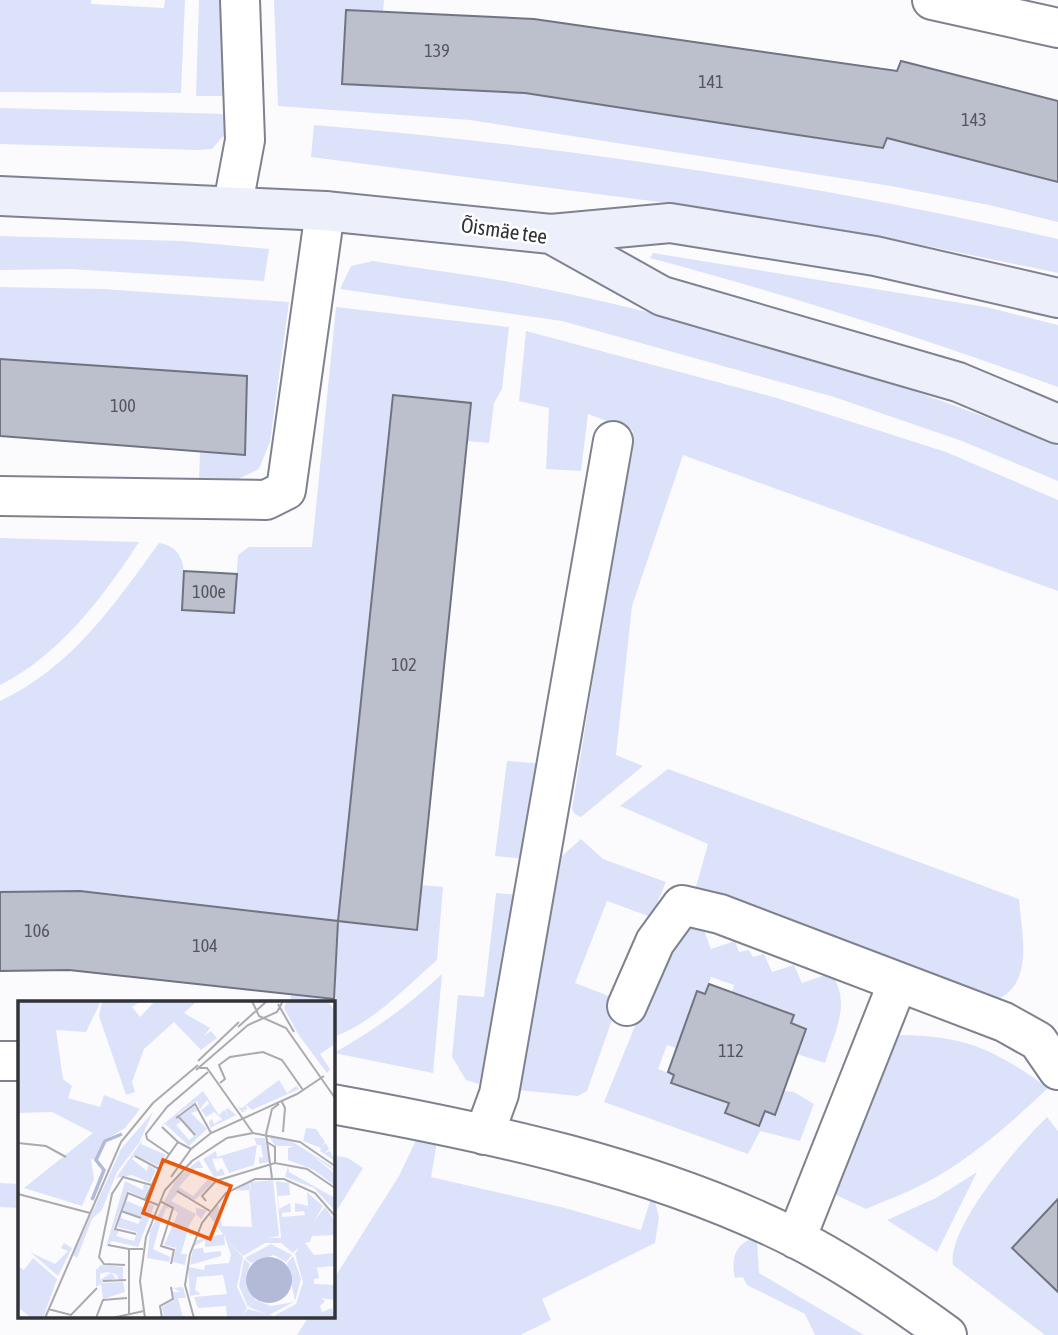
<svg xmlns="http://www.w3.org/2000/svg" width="1058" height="1335" viewBox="0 0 1058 1335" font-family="'Asap Condensed',sans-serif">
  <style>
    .green { fill: #dce2fa }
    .building { fill: #bcbfcc; stroke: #717480; stroke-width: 2 }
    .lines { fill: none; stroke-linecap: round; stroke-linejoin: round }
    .street-casing { stroke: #7f828e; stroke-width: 42 }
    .secondary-casing { stroke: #7f828e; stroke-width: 42 }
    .street { stroke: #fff; stroke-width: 38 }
    .secondary { stroke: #edf0fa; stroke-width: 38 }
    .labels { text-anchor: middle; stroke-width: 5; stroke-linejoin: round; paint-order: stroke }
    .number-label { font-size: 18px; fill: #54565d }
    .street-label { font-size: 21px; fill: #323338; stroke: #fff }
    .inset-river { fill: none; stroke: #b3bad8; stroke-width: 3.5 }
    .inset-road { fill: none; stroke: #ababaf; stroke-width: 2 }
    .view { fill: #e8590c; fill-opacity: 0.15; stroke: #e8590c; stroke-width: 3.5 }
    .inset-edge { fill: none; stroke: #323338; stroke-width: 3.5 }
  </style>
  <rect width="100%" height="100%" fill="#fbfbfe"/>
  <path class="green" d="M0 0H91V4L164 8 165 0H185L181 93 0 92Z
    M199 0H221L228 96H196Z
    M274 0H384L383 12 346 11 525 93 882 147 887 138 1058 182V222L989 205 891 186 470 120 278 106Z
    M0 108 227 114 226 133 212 149 198 150 0 144Z
    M314 125C563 146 814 183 1058 239V273L879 236 729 211 311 157Z
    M0 236 182 241 269 249 264 281 70 269 0 270Z
    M653 253 986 307 1058 325V387C923 338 789 295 650 258Z
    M373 261C423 269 475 275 525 285 707 321 887 375 1058 446V481L962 441 834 397 562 321 340 289 351 266Z
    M0 287 103 289 289 302 270 442 259 469 234 481 199 480 200 452 245 454 0 359Z
    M336 307 509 327 502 389 494 403 489 443 467 441 393 396 338 921 416 930 421 885 443 887 437 960C405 988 373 1023 333 1037L332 1002H290L291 995 334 999 338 921 80 891 0 892V701C72 667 114 605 159 543 192 548 184 584 182 610L234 613 238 555 249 547H312Z
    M526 331 777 398 946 452 1058 500V591L683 455 632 606 616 755 643 766 581 817 575 814 572 809 633 431 588 414 581 471 546 469 549 408 519 401Z
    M0 538 139 542C104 596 59 656 0 685Z
    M507 761 546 764 526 859 495 856Z
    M668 769 1019 899C1021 930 1034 978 1002 997 995 1002 984 1002 975 1003L695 890 708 844 620 806Z
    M581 839 603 859 666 882 651 917 607 901 575 983 619 1000 587 1091 578 1096 518 1090 562 856Z
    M496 893 519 895 479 1084 466 1080 452 1057 458 995 484 997Z
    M702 925 711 949 735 941 739 952 749 950 753 957 764 954 772 972 794 965 802 983 831 973C852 1004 835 1030 825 1063L797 1054 806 1029 791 1023 794 1015 732 992 734 985 711 977 705 994 697 991 676 1048 667 1045 658 1069 674 1075 671 1083 729 1103 725 1114 759 1126 765 1111 784 1091 794 1092 814 1104 800 1141 760 1131 748 1154 604 1102 668 945 688 930Z
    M442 974 433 1073 334 1053C373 1031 409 1005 442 974Z
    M901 1035C967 1036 995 1050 1048 1088 1011 1123 971 1159 925 1183 907 1193 886 1200 866 1209L830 1192 885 1041Z
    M1047 1117 1058 1131V1199L1012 1248 1058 1292V1335H1045L953 1265C946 1228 1021 1142 1047 1117Z
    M417 1138 437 1142 431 1177 565 1208 641 1230 651 1198H654L659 1217 655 1243 542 1299 551 1320 520 1335H297L309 1316H332L333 1280 399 1176Z
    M332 1155 348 1158 363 1168 337 1210 333 1212Z
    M977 1172 937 1252 887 1220 936 1198Z
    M0 1183 19 1184V1208L0 1207Z
    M751 1239 757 1241 759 1273 864 1335H815L805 1314 747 1285 743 1277 735 1278C731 1262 734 1245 751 1239Z"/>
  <path class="building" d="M346 10 534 19 897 71 901 61 1058 101V182L887 138 883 148 525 93 342 84Z
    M0 359 247 376 245 455 0 436Z
    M393 395 471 403 417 930 338 921Z
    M184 571 237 574 234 613 182 610Z
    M80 891 338 921 334 999 69 970 0 971V892Z
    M709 984 794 1015 791 1023 806 1029 775 1115 765 1111 759 1126 725 1113 729 1103 671 1083 674 1075 668 1072 697 991 705 994Z
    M1058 1199V1292L1012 1248Z"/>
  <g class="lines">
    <defs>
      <path id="street" d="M932 0 1058 28
        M233 204 245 140 240 0
        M0 496 266 500 286 490 325 211
        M627 1006 655 942 682 905 720 914 1004 1022 1038 1041 1058 1070
        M0 1061H19
        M332 1104C487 1132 654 1167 795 1238 848 1265 899 1300 947 1335
        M484 1135 499 1094 613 441
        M796 1239 898 982"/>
      <path id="secondary" d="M0 196 325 211 551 234 662 296 958 382 1058 424
        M551 234 670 223 875 256 1058 298"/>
    </defs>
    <use href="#street" class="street-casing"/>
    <use href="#secondary" class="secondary-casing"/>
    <use href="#street" class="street"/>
    <use href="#secondary" class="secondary"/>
  </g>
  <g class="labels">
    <g class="number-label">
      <text x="437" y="57">139</text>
      <text x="711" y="88">141</text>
      <text x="974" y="126">143</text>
      <text x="123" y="412">100</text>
      <text x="209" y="598">100e</text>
      <text x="404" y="671">102</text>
      <text x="37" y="937">106</text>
      <text x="205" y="952">104</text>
      <text x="731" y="1057">112</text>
    </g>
    <g class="street-label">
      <text transform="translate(504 231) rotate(8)" y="7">Õismäe tee</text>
    </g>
  </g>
  <g transform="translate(18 1001)">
    <rect width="317" height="317" fill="#fbfbfe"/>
    <path d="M0 0H83L68 31 38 29 45 78 54 85 50 97 82 106 86 94 122 108 107 127 87 139 79 159 73 158 76 178 64 205 6 187 75 132 34 111 0 112ZM84 0H123L114 6 122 16 137 0H179L166 12 192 27 186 35 193 30 199 37 183 49 156 21 126 48 114 81 117 91 108 94 81 15ZM269 0H315L311 2 317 10V43L302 53 312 68 309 72 280 33 266 7ZM261 79 269 92 278 85 281 88 234 109 228 104 229 109H224L228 111H224L220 106 224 107 230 102ZM185 90 201 114 206 109 212 117 207 109 210 107 218 114 192 127 191 120 194 118 196 123 204 118 196 111 188 116 183 109 191 103 189 99 182 108 179 100 160 113 163 121 158 124 171 139 176 135 162 115 176 105 179 110 173 112 189 128 171 145 147 123 142 126ZM135 111 121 142 99 171 84 209 74 218 59 257 55 254 103 148ZM288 127 298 128 307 141 304 145 308 142 311 148 307 152 312 150 317 160 302 150 303 147 285 140ZM250 134 275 141 313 165 317 171 311 166 294 154 317 173V185L296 169 270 159V147L276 145H257ZM236 137H247L251 161 241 163V156L245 157 243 144H239L236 164 211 172 204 157 194 158 199 171 204 167 207 174 196 176 185 158 198 150 199 156 239 144ZM125 138 123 143 148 154 140 165 118 154 114 158 129 170 130 164 138 169 132 182 114 174 98 177ZM181 159 185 167H178L161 186 175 195 190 178 195 181 177 199 160 192 153 200 178 213V207L189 209 183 218 178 213 171 225 163 253H169L167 264 155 261 158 247 146 244 160 212 146 200 159 177ZM270 165 271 171 317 197V210L296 187 267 176ZM255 179 261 235 250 237H263L258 180 271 182 272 194 260 195 261 208 272 202 273 211 264 212V216L287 214 286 210 277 211V202L290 205 289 191 305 205 296 220 307 206 317 220V234L294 235 292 241 287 242 296 254 317 252 316 265 295 267H299L301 277 296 278V283L317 284V299L303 297 307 300 302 305 304 311 314 307 317 317H209L208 305 180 307 176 296 209 293 205 274 179 276 177 289 183 293 172 295 170 266 186 269 187 264 211 262 213 254 206 233 207 244 187 246V239L175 246 179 239 205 233 190 213 200 203 204 225 234 226 231 189 217 190 231 181 233 192 232 181ZM210 241 225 255 247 242H263L275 252 281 246 277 253 285 281 278 303 256 315 230 308 225 313 229 307 219 286 225 256ZM107 180 125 189 126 183 131 186 126 197 110 190 95 228 101 230 98 235 116 240 119 231 99 226 103 212V217L120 223 123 218 105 209 110 195 109 200 126 207 128 201 136 205 120 246 94 240 88 246ZM146 203 152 208 148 207 143 220 135 248 152 256 154 251 151 261 129 257 132 230ZM46 242 54 247 40 275 12 251 37 263 50 250 43 247ZM253 243 274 254 268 261 256 254 233 262 227 257ZM185 247 186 252 203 250V255L172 264 175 248ZM275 255 283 278 277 300 269 262ZM15 257 39 278 25 317H13L0 306V265L6 269ZM226 258 232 263 228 274 237 299 230 306 221 285ZM83 264 105 266V278L101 279 98 273 89 271 82 273V279L93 272 98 277 82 282 105 281 107 291 85 298 83 283 78 286V269ZM165 286 168 297H160L165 317H146L144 306 156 299 155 291H163L155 287ZM237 299 253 305 276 301 251 314 231 306Z" fill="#dce2fa" fill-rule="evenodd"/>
    <path d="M228 279a23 23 0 1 1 46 0a23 23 0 1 1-46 0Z" fill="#b3bad8"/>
    <path class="inset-river" d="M74 199 86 169 78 159 87 140 104 133"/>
    <path class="inset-road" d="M234 0 241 15 268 27 317 97M260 3 276 31M220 26 249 0M180 60 221 21M180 67H189L235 132M178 69 230 24 259 11 265 0M202 82 207 78 201 64 212 56 245 51 264 59 285 89M263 99 267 107 265 131M160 115 177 134M158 117 177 103 193 132M144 126 160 141M248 133 254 177M248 133 254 108 261 103M249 141 257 146V162M0 142 28 145 48 156M151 153 129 138 128 133 149 106 190 71M117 155 141 168M153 176 173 148 193 132 279 93 306 75M159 190 192 210M0 193 72 212M127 199 141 168 160 141 173 148M142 200 155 207 143 245 156 249 153 263M188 200 184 195 198 180 257 162 289 168 317 187M103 210 123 217M118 233 97 228 110 192 140 204M90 244 111 248M107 264 86 263 81 256 94 193 105 176 133 184M85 280 108 279M30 308 53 314 79 287M111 313V248H125M27 317 103 141 135 102 180 64M78 317 85 299 109 297M94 317 126 310M127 317 122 280 128 236 147 189 174 160 209 137 235 132 282 141 317 165M144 317 142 305 155 298 153 286M176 317 167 284 172 253 184 222 208 192 237 178H266L297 192 317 215"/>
    <path class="view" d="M145 159 213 185 192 238 125 212Z"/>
    <rect width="317" height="317" class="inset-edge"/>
  </g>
</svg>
